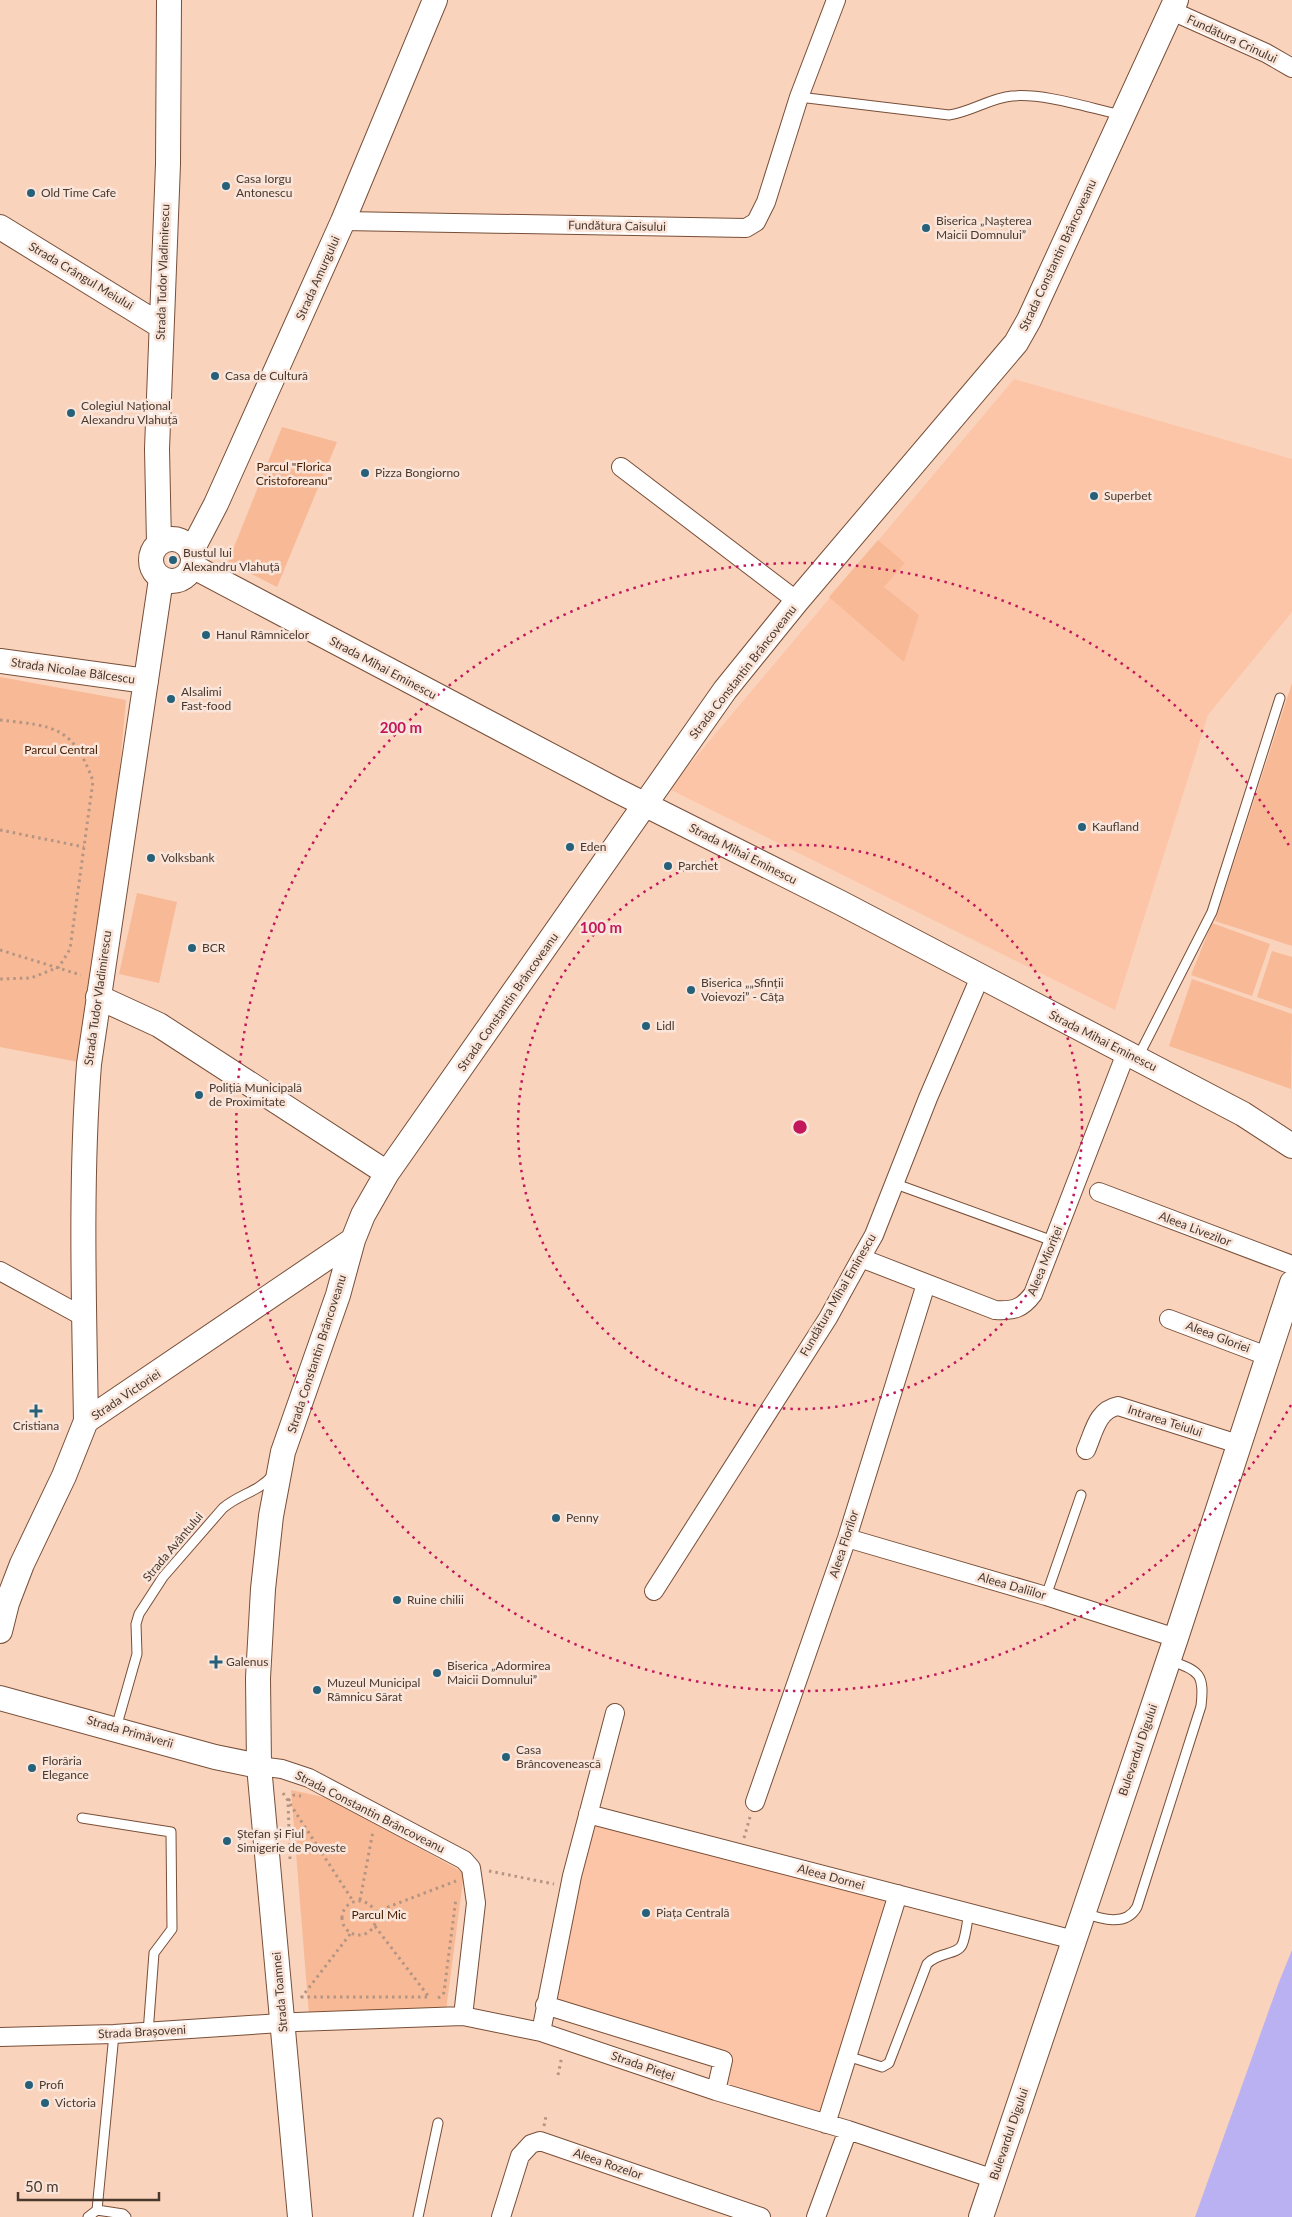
<svg xmlns="http://www.w3.org/2000/svg" width="1292" height="2217" viewBox="0 0 1292 2217" font-family="Lato,sans-serif">
  <style>
    .built { fill: #fdc5a7 }
    .green { fill: #f8b996 }
    .water { fill: #b9b1f2 }
    .lines { fill: none; stroke-linecap: round; stroke-linejoin: round }
    .lane-casing { stroke: #784f38; stroke-width: 11 }
    .street-casing { stroke: #784f38; stroke-width: 20 }
    .secondary-casing { stroke: #784f38; stroke-width: 26 }
    .path { stroke: #b49583; stroke-width: 3; stroke-dasharray: 2.5 4; stroke-linecap: butt }
    .lane { stroke: #fff; stroke-width: 9 }
    .street { stroke: #fff; stroke-width: 18 }
    .secondary { stroke: #fff; stroke-width: 24 }
    .ring { fill: none; stroke: #c2185b; stroke-width: 2.5; stroke-dasharray: 2.5 5 }
    .poi-dot { fill: #266079; stroke: #f9e5da; stroke-width: 2 }
    .labels { text-anchor: middle; stroke-width: 5; stroke-linejoin: round; paint-order: stroke }
    .street-label { font-size: 12px; fill: #4b382d; stroke: #f9e5da }
    .poi-label { font-size: 12px; fill: #4b382d; stroke: #f9e5da; text-anchor: start }
    .park-label { font-size: 12px; fill: #461d01; stroke: #f9e5da }
    .centre { fill: #c2185b; stroke: #f9e5da; stroke-width: 2.5 }
    .ring-label { font-size: 15px; text-anchor: middle; font-weight: bold; fill: #c2185b; stroke: #f9e5da; stroke-width: 5; stroke-linejoin: round; paint-order: stroke }
  </style>
  <rect width="100%" height="100%" fill="#fad3bd"/>
  <path class="built" d="M1014 379 1292 459V612L1208 715 1115 1010 669 789Z
    M588 1814 898 1894 826 2124 716 2091 723 2060 545 2005Z"/>
  <path class="green" d="M282 427 337 442 277 587 228 562Z
    M878 540 905 563 884 587 919 615 904 662 829 597Z
    M0 677 126 700 100 982 89 1064 0 1047Z
    M1292 683V946L1215 921Z
    M137 893 177 902 159 983 119 974Z
    M1212 923 1270 944 1252 996 1191 975Z
    M1272 951 1292 957V1009L1257 997Z
    M1192 979 1292 1014 1291 1089 1169 1046Z
    M291 1790 332 1799 464 1873 446 2010 309 2015Z"/>
  <path class="water" d="M1292 1950V2217H1195L1279 1982Z"/>
  <g class="lines">
    <defs>
      <path id="lane" d="M799 97 949 115C971 112 990 98 1012 96 1045 93 1089 108 1122 115
        M1137 1059 1212 912 1280 698
        M893 1183 1053 1241
        M1046 1596 1081 1495
        M116 1728 137 1654 136 1624 139 1614 163 1577 223 1508C241 1493 257 1493 273 1475
        M82 1818 171 1832 172 1929 154 1953 148 2033
        M1084 1913C1101 1919 1126 1927 1137 1907L1201 1706C1205 1672 1198 1671 1169 1660
        M847 2056 882 2067 889 2063 927 1964C938 1952 957 1955 962 1945 966 1936 967 1922 969 1912
        M97 2210 114 2034
        M97 2210 123 2214 126 2217
        M88 2217 97 2210
        M418 2217 438 2123"/>
      <path id="street" d="M1172 11 1266 53 1292 68
        M343 221 746 228 756 222 766 202 799 97 836 0
        M621 467 797 601
        M1099 1192 1292 1265
        M861 1258 995 1310C1013 1311 1022 1309 1033 1294L1126 1053
        M0 1271 84 1317
        M1169 1319 1267 1356
        M1086 1450C1094 1432 1097 1410 1118 1406L1238 1444
        M847 1538 1046 1596 1176 1638
        M654 1591 828 1318 861 1258 874 1235 928 1098 980 977
        M259 1766 282 1769 309 1778 464 1860 471 1868 476 1903 463 2016
        M755 1802 847 1538 926 1284
        M588 1814 1074 1940
        M545 2005 723 2060 716 2091
        M541 2032 572 1876 615 1713
        M0 2037 114 2034 296 2022 463 2016 541 2032 716 2091 848 2130 994 2179
        M826 2124 898 1894
        M501 2217 520 2156 531 2144 540 2141 761 2217
        M816 2217 848 2130"/>
      <path id="secondary" d="M0 227 161 326
        M151 560a21 21 0 1 1 42 0a21 21 0 1 1-42 0Z
        M159 543 157 449 168 164 169 0
        M191 552 216 504 343 221 435 0
        M192 566 614 789 841 903 1243 1114 1292 1146
        M0 661 146 681
        M98 997 159 1025 387 1173
        M86 1421C84 1303 80 1182 89 1064L161 579
        M0 1631 7 1603 22 1564 64 1476 86 1421 353 1240
        M0 1698 215 1757 259 1766
        M300 2217 259 1766 258 1678 263 1589 271 1516 283 1452 338 1295 353 1240 363 1215 387 1173 725 690 797 601 1016 343 1029 320 1176 0
        M981 2217 1176 1638 1292 1283"/>
    </defs>
    <use href="#lane" class="lane-casing"/>
    <use href="#street" class="street-casing"/>
    <use href="#secondary" class="secondary-casing"/>
    <path class="path" d="M0 720C54 726 73 726 93 781L70 949 59 967 31 978 0 979
      M0 830 84 847
      M0 950 81 975
      M283 1793 353 1901
      M744 1838 750 1817
      M290 1859 288 1801 294 1795 301 1796
      M489 1871 554 1884
      M360 1900 373 1831
      M342 1918a17 17 0 1 1 34 0a17 17 0 1 1-34 0Z
      M375 1912 456 1881
      M301 1997H429L374 1925
      M301 1998 351 1933
      M438 1998 443 1995 444 1992 456 1898
      M558 2075 562 2056
      M544 2126 546 2116"/>
    <use href="#lane" class="lane"/>
    <use href="#street" class="street"/>
    <use href="#secondary" class="secondary"/>
  </g>
  <g class="ring">
    <circle cx="800" cy="1127" r="282"/>
    <path d="M1291 1405A564 564 0 1 1 1291 849"/>
  </g>
  <g class="poi-dot">
    <circle cx="226" cy="186" r="5"/>
    <circle cx="31" cy="193" r="5"/>
    <circle cx="926" cy="228" r="5"/>
    <circle cx="215" cy="376" r="5"/>
    <circle cx="71" cy="413" r="5"/>
    <circle cx="365" cy="473" r="5"/>
    <circle cx="1094" cy="496" r="5"/>
    <circle cx="173" cy="560" r="5"/>
    <circle cx="206" cy="635" r="5"/>
    <circle cx="171" cy="699" r="5"/>
    <circle cx="1082" cy="827" r="5"/>
    <circle cx="570" cy="847" r="5"/>
    <circle cx="151" cy="858" r="5"/>
    <circle cx="668" cy="866" r="5"/>
    <circle cx="192" cy="948" r="5"/>
    <circle cx="691" cy="990" r="5"/>
    <circle cx="646" cy="1026" r="5"/>
    <circle cx="199" cy="1095" r="5"/>
    <path d="M33.5 1403.5h5v5h5v5h-5v5h-5v-5h-5v-5h5z"/>
    <circle cx="556" cy="1518" r="5"/>
    <circle cx="397" cy="1600" r="5"/>
    <path d="M213.5 1654.5h5v5h5v5h-5v5h-5v-5h-5v-5h5z"/>
    <circle cx="437" cy="1673" r="5"/>
    <circle cx="317" cy="1690" r="5"/>
    <circle cx="506" cy="1757" r="5"/>
    <circle cx="32" cy="1768" r="5"/>
    <circle cx="227" cy="1841" r="5"/>
    <circle cx="646" cy="1913" r="5"/>
    <circle cx="29" cy="2085" r="5"/>
    <circle cx="45" cy="2103" r="5"/>
  </g>
  <g class="labels">
    <g class="street-label">
      <text transform="translate(1232 39) rotate(25)" y="4">Fundătura Crinului</text>
      <text transform="translate(617 226) rotate(1)" y="4">Fundătura Caisului</text>
      <text transform="translate(1058 255) rotate(-65)" y="4">Strada Constantin Brâncoveanu</text>
      <text transform="translate(163 272) rotate(-88)" y="4">Strada Tudor Vladimirescu</text>
      <text transform="translate(81 276) rotate(31)" y="4">Strada Crângul Meiului</text>
      <text transform="translate(318 278) rotate(-66)" y="4">Strada Amurgului</text>
      <text transform="translate(383 668) rotate(28)" y="4">Strada Mihai Eminescu</text>
      <text transform="translate(73 671) rotate(8)" y="4">Strada Nicolae Bălcescu</text>
      <text transform="translate(743 672) rotate(-52)" y="4">Strada Constantin Brâncoveanu</text>
      <text transform="translate(743 854) rotate(27)" y="4">Strada Mihai Eminescu</text>
      <text transform="translate(98 998) rotate(-82)" y="4">Strada Tudor Vladimirescu</text>
      <text transform="translate(508 1002) rotate(-55)" y="4">Strada Constantin Brâncoveanu</text>
      <text transform="translate(1103 1041) rotate(27)" y="4">Strada Mihai Eminescu</text>
      <text transform="translate(1195 1229) rotate(21)" y="4">Aleea Livezilor</text>
      <text transform="translate(1045 1261) rotate(-68)" y="4">Aleea Mioriței</text>
      <text transform="translate(838 1295) rotate(-60)" y="4">Fundătura Mihai Eminescu</text>
      <text transform="translate(1218 1337) rotate(21)" y="4">Aleea Gloriei</text>
      <text transform="translate(317 1354) rotate(-72)" y="4">Strada Constantin Brâncoveanu</text>
      <text transform="translate(126 1395) rotate(-34)" y="4">Strada Victoriei</text>
      <text transform="translate(1165 1421) rotate(18)" y="4">Intrarea Teiului</text>
      <text transform="translate(844 1544) rotate(-72)" y="4">Aleea Florilor</text>
      <text transform="translate(173 1547) rotate(-50)" y="4">Strada Avântului</text>
      <text transform="translate(1012 1586) rotate(16)" y="4">Aleea Daliilor</text>
      <text transform="translate(130 1732) rotate(16)" y="4">Strada Primăverii</text>
      <text transform="translate(1138 1750) rotate(-71)" y="4">Bulevardul Digului</text>
      <text transform="translate(370 1812) rotate(27)" y="4">Strada Constantin Brâncoveanu</text>
      <text transform="translate(831 1877) rotate(15)" y="4">Aleea Dornei</text>
      <text transform="translate(280 1992) rotate(-95)" y="4">Strada Toamnei</text>
      <text transform="translate(142 2032) rotate(-3)" y="4">Strada Brașoveni</text>
      <text transform="translate(643 2066) rotate(19)" y="4">Strada Pieței</text>
      <text transform="translate(1009 2134) rotate(-71)" y="4">Bulevardul Digului</text>
      <text transform="translate(608 2164) rotate(19)" y="4">Aleea Rozelor</text>
    </g>
    <g class="poi-label">
      <text x="236" y="183">Casa Iorgu<tspan x="236" dy="14">Antonescu</tspan></text>
      <text x="41" y="197">Old Time Cafe</text>
      <text x="936" y="225">Biserica „Nașterea<tspan x="936" dy="14">Maicii Domnului”</tspan></text>
      <text x="225" y="380">Casa de Cultură</text>
      <text x="81" y="410">Colegiul Național<tspan x="81" dy="14">Alexandru Vlahuță</tspan></text>
      <text x="375" y="477">Pizza Bongiorno</text>
      <text x="1104" y="500">Superbet</text>
      <text x="183" y="557">Bustul lui<tspan x="183" dy="14">Alexandru Vlahuță</tspan></text>
      <text x="216" y="639">Hanul Râmnicelor</text>
      <text x="181" y="696">Alsalimi<tspan x="181" dy="14">Fast-food</tspan></text>
      <text x="1092" y="831">Kaufland</text>
      <text x="580" y="851">Eden</text>
      <text x="161" y="862">Volksbank</text>
      <text x="678" y="870">Parchet</text>
      <text x="202" y="952">BCR</text>
      <text x="701" y="987">Biserica „„Sfinții<tspan x="701" dy="14">Voievozi” - Câța</tspan></text>
      <text x="656" y="1030">Lidl</text>
      <text x="209" y="1092">Poliția Municipală<tspan x="209" dy="14">de Proximitate</tspan></text>
      <text x="36" y="1430" text-anchor="middle">Cristiana</text>
      <text x="566" y="1522">Penny</text>
      <text x="407" y="1604">Ruine chilii</text>
      <text x="226" y="1666">Galenus</text>
      <text x="447" y="1670">Biserica „Adormirea<tspan x="447" dy="14">Maicii Domnului”</tspan></text>
      <text x="327" y="1687">Muzeul Municipal<tspan x="327" dy="14">Râmnicu Sărat</tspan></text>
      <text x="516" y="1754">Casa<tspan x="516" dy="14">Brâncovenească</tspan></text>
      <text x="42" y="1765">Florăria<tspan x="42" dy="14">Elegance</tspan></text>
      <text x="237" y="1838">Ștefan și Fiul<tspan x="237" dy="14">Simigerie de Poveste</tspan></text>
      <text x="656" y="1917">Piața Centrală</text>
      <text x="39" y="2089">Profi</text>
      <text x="55" y="2107">Victoria</text>
    </g>
    <g class="park-label">
      <text x="294" y="471">Parcul "Florica<tspan x="294" dy="14">Cristoforeanu"</tspan></text>
      <text x="61" y="754">Parcul Central</text>
      <text x="379" y="1919">Parcul Mic</text>
    </g>
  </g>
  <circle cx="800" cy="1127" r="8" class="centre"/>
  <g class="ring-label">
    <text x="401" y="733">200 m</text>
    <text x="601" y="933">100 m</text>
  </g>
  <path d="M18 2192v8h141v-8" fill="none" stroke="#4b382d" stroke-width="2.5"/>
  <text x="25" y="2192" font-size="15" fill="#4b382d" stroke="#f9e5da" stroke-width="4" paint-order="stroke">50 m</text>
</svg>
